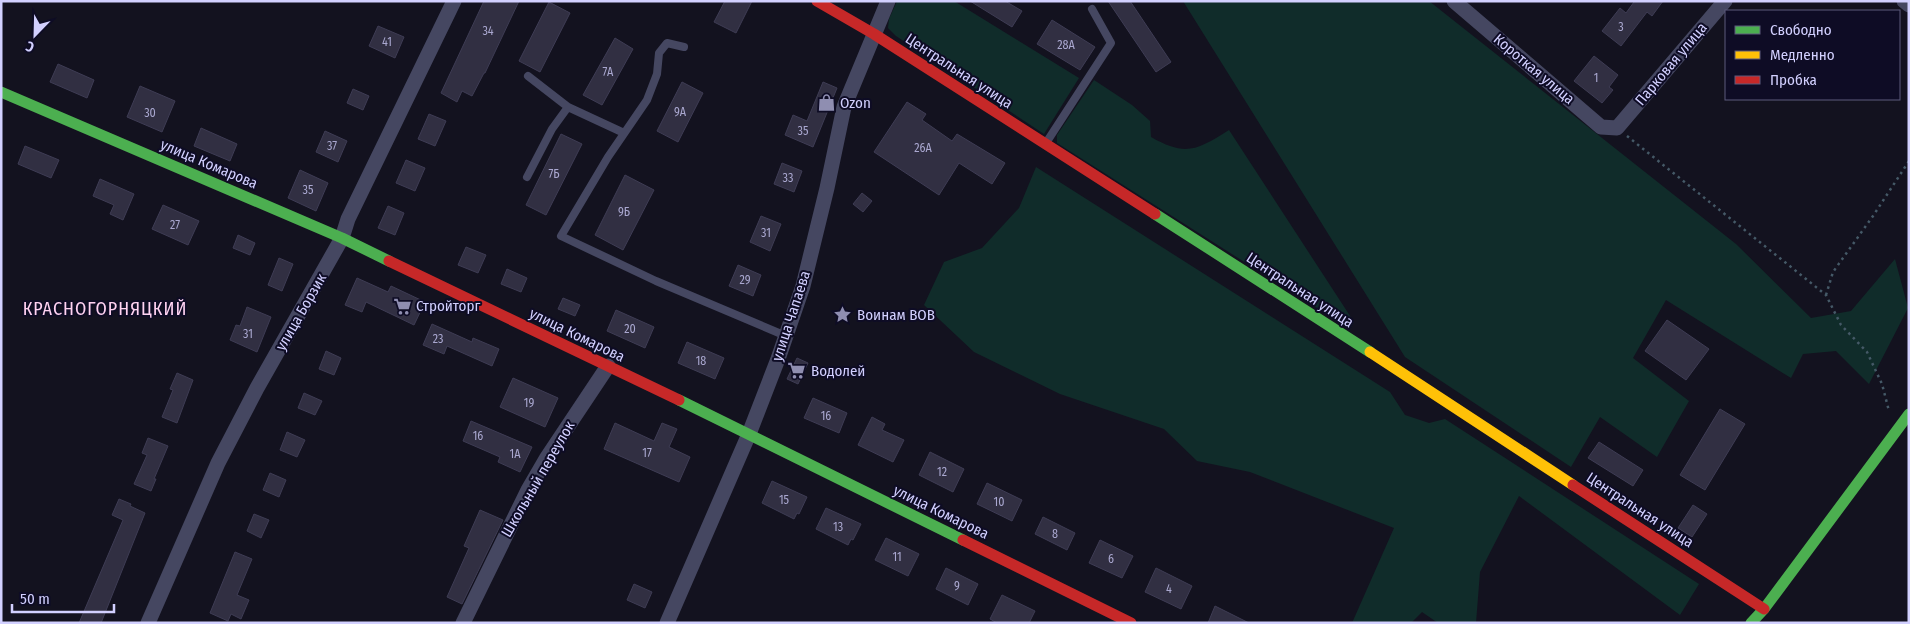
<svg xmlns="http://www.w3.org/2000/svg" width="1910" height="624" viewBox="0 0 1910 624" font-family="'Fira Sans Condensed',sans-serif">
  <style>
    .green { fill: #102c2a }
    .building { fill: #312f42; stroke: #3e3c54 }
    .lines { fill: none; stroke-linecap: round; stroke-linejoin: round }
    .path { stroke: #455967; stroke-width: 2.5; stroke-dasharray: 2.5 4; stroke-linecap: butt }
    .lane { stroke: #454761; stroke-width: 8 }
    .street { stroke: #454761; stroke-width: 15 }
    .fast { stroke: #4caf50; stroke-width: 11 }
    .slow { stroke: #ffc107; stroke-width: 11 }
    .jam { stroke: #c62828; stroke-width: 11 }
    .labels { text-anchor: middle; stroke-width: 4; stroke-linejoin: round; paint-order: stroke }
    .number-label { font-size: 12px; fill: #aaa8d0 }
    .street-label { font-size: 15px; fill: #d2d0ff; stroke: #0e0c25 }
    .poi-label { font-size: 15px; fill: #d2d0ff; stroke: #0e0c25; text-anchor: start }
    .quarter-label { font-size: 18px; letter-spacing: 1px; fill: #ffd2f2; stroke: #0e0c25 }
  </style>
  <rect width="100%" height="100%" fill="#13121f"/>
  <path class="green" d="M897 1H954L1079 78 1044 134 896 36 888 28 889 19Z
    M1183 1H1429L1736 244 1811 318 1851 311 1895 259 1908 308 1869 384 1836 351 1803 354 1791 378 1666 300 1633 358 1689 401 1657 457 1600 417 1571 467 1405 357Z
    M1094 80 1132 105 1150 121 1151 137C1186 157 1197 150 1229 130L1354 322 1350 329 1057 143V135Z
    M1036 167 1390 392 1405 415 1429 423 1445 419 1699 584 1680 615 1519 496 1480 572 1476 623H1438L1422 612 1411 623H1352L1394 528 1250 472 1197 461 1164 429 1060 394 974 352 924 305 944 262 982 248 1019 208Z"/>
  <path class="building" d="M484 1H519L485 73H484L472 96 462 91 457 102 441 93Z
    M725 1H752L736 33 714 22Z
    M970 1H1005L1022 11 1012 27Z
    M1108 1H1130L1171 62 1156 72Z
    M1633 1H1663L1652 16 1647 12 1621 46 1602 31 1620 8 1626 13 1634 2Z
    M549 2 570 13 540 72 519 61Z
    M1052 20 1095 47 1080 70 1037 44Z
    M378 26 404 37 395 58 369 46Z
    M615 38 633 49 602 105 583 95Z
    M1594 56 1618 75 1609 87 1613 90 1602 103 1574 81Z
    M58 64 94 80 87 98 50 82Z
    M682 82 703 93 678 142 657 131Z
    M823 82 837 88 813 147 785 135 793 115 807 121Z
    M140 86 175 101 162 132 127 117Z
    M353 89 369 96 363 110 347 103Z
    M907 102 926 114 922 120 952 141 957 134 1005 163 992 184 959 163 939 195 874 152Z
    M429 114 446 121 435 146 418 139Z
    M201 128 237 144 230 161 194 146Z
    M325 131 347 141 338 162 316 152Z
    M561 134 582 144 546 215 526 205Z
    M25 146 59 160 51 178 18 164Z
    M406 160 425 168 415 191 396 183Z
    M782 163 802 171 794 192 774 184Z
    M300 170 328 183 316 211 288 198Z
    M625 175 654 190 623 250 595 235Z
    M100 179 134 194 123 220 110 214 114 205 93 196Z
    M862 193 872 201 863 212 853 204Z
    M163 205 199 221 188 245 152 229Z
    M388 206 404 213 395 235 378 228Z
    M761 216 781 224 770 251 750 242Z
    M238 235 255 243 250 255 233 248Z
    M466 247 486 255 478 273 458 265Z
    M279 258 293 264 282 291 268 285Z
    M738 265 761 275 753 296 729 286Z
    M507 269 527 278 521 292 501 284Z
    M357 278 388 292 391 286 425 302 414 325 366 302 362 312 345 305Z
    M563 298 580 305 575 316 558 309Z
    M247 307 271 317 257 352 230 340 236 325 240 326Z
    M616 310 654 327 645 348 607 331Z
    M1667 320 1709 349 1686 380 1645 351Z
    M432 324 472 342 473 338 499 349 492 366 447 346 444 354 423 345Z
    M687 342 724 358 715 379 678 363Z
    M326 351 341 358 334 375 319 369Z
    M797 358 808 363 798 384 787 379Z
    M177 373 193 380 177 423 162 417 173 390 170 389Z
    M513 378 558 398 545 427 500 407Z
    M304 393 322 401 315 415 298 408Z
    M813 398 847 413 839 433 804 418Z
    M1720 409 1745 424 1705 490 1680 475Z
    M872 417 885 424 882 430 904 440 893 462 858 445Z
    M471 421 532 447 520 472 498 462 500 457 463 441Z
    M615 423 654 441 662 423 677 429 669 447 690 457 679 482 604 449Z
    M287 432 305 440 297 457 280 450Z
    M148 438 168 446 154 479H156L151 491 134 484 147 455 142 453Z
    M1599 442 1643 470 1633 486 1588 458Z
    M930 452 964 469 953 492 919 475Z
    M270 473 286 480 279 497 263 490Z
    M772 481 807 497 799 514 797 513 794 519 762 503Z
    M987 483 1022 500 1012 521 977 504Z
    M119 499 131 504 130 506 145 513 101 623H79L123 520 112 515Z
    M1693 505 1707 514 1692 537 1678 528Z
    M826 508 861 524 853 540 851 539 848 545 816 529Z
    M480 510 503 520 462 604 447 597 469 548 464 546Z
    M254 514 269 520 261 538 247 531Z
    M1043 517 1075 533 1067 550 1035 534Z
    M886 538 919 554 908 576 875 560Z
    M1100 540 1133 556 1122 578 1089 563Z
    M235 552 252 559 237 595 249 600 241 619 231 614 228 621 210 613Z
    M946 568 978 584 968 605 936 589Z
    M1156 568 1192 586 1181 609 1145 592Z
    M634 584 652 592 645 608 627 600Z
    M1002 595 1035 611 1029 623H997L990 619Z
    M1215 606 1249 623H1208Z"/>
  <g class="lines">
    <path class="path" d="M1627 136 1826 295 1841 325 1867 352 1882 384 1889 411
      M1826 295 1833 272 1873 216 1909 161"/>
    <path class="lane" d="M684 47 667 43 659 53 657 74 647 100 608 157 561 236 656 281 786 336
      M528 76 568 107 624 133
      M1046 143 1111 43 1092 9
      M527 177 552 129 568 107"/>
    <path class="street" d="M1454 1 1601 127 1617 128 1725 1
      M1904 1 1909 5
      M148 623 218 463 257 388 342 238 348 219 454 1
      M463 623 528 490 546 459 608 366
      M667 623 749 434 778 359 803 286 827 188 844 107 888 1"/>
    <path class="fast" d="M1 92 342 238 389 261
      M1155 214 1370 352
      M679 400 963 540
      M1751 623 1764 609 1909 414"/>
    <path class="slow" d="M1370 352 1573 485"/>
    <path class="jam" d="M817 1 874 34 1155 214
      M389 261 679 400
      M1573 485 1764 609
      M963 540 1131 623"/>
  </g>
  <defs>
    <symbol id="shop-bare" viewBox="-9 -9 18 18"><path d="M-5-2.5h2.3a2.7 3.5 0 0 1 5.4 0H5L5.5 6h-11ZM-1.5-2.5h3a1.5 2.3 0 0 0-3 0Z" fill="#8f8eb1" stroke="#0e0c25" stroke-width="2.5" paint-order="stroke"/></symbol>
    <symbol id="supermarket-bare" viewBox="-9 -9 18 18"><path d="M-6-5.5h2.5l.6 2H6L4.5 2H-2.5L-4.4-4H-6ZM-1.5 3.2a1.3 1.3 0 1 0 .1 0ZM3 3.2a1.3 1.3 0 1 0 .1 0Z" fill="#8f8eb1" stroke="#0e0c25" stroke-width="2.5" paint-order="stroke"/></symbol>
    <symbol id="sight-bare" viewBox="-9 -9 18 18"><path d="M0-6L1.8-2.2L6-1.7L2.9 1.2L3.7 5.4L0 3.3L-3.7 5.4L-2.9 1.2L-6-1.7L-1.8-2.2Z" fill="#8f8eb1" stroke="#0e0c25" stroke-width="2.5" paint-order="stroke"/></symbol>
  </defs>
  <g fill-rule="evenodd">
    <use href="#shop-bare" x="814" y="90" width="25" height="25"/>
    <use href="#supermarket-bare" x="390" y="294" width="25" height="25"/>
    <use href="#sight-bare" x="830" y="302" width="25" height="25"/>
    <use href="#supermarket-bare" x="784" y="358" width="25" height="25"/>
  </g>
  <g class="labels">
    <g class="number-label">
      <text x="1621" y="31">3</text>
      <text x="488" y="35">34</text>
      <text x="387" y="46">41</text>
      <text x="1066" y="49">28А</text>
      <text x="608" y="76">7А</text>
      <text x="1596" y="82">1</text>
      <text x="680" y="116">9А</text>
      <text x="150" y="117">30</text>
      <text x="803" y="135">35</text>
      <text x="332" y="150">37</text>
      <text x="923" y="152">26А</text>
      <text x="554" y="178">7Б</text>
      <text x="788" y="182">33</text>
      <text x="308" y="194">35</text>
      <text x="624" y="216">9Б</text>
      <text x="175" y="229">27</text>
      <text x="766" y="237">31</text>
      <text x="745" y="284">29</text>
      <text x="630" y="333">20</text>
      <text x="248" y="338">31</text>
      <text x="438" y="343">23</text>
      <text x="701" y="365">18</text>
      <text x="529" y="407">19</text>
      <text x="826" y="420">16</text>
      <text x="478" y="440">16</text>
      <text x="647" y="457">17</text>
      <text x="515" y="458">1А</text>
      <text x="942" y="476">12</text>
      <text x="784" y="504">15</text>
      <text x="999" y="506">10</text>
      <text x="838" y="531">13</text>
      <text x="1055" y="538">8</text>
      <text x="897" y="561">11</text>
      <text x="1111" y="563">6</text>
      <text x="957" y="590">9</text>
      <text x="1169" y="593">4</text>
    </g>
    <g class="street-label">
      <text transform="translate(1671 64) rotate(-50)" y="5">Парковая улица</text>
      <text transform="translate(1534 69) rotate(40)" y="5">Короткая улица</text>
      <text transform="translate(959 71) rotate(33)" y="5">Центральная улица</text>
      <text transform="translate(209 164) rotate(23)" y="5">улица Комарова</text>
      <text transform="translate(1300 290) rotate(33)" y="5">Центральная улица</text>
      <text transform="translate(301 312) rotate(-60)" y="5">улица Борзик</text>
      <text transform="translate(791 316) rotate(-72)" y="5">улица Чапаева</text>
      <text transform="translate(577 335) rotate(26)" y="5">улица Комарова</text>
      <text transform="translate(538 479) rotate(-60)" y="5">Школьный переулок</text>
      <text transform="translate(1640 510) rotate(33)" y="5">Центральная улица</text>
      <text transform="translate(941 512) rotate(26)" y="5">улица Комарова</text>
    </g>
    <g class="poi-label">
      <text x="840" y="108">Ozon</text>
      <text x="416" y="311">Стройторг</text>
      <text x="857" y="320">Воинам ВОВ</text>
      <text x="811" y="376">Водолей</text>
    </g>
    <g class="quarter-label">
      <text x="105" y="315">КРАСНОГОРНЯЦКИЙ</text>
    </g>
  </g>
  <rect width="1910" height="624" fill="none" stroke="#d2d0ff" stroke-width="5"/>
  <rect x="1725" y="10" width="175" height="90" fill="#0e0c25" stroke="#5c5a7c"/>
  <rect x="1735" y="26" width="25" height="8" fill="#4caf50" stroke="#5c5a7c"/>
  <text x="1770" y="35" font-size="15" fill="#d2d0ff">Свободно</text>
  <rect x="1735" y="51" width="25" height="8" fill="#ffc107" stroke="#5c5a7c"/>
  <text x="1770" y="60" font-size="15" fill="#d2d0ff">Медленно</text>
  <rect x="1735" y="76" width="25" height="8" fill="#c62828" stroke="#5c5a7c"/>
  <text x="1770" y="85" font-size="15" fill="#d2d0ff">Пробка</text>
  <g transform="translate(35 35) rotate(203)" stroke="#0e0c25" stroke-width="4" paint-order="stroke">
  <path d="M0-4L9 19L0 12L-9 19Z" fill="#d2d0ff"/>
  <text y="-8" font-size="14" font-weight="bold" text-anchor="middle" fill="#d2d0ff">С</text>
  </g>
  <path d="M12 604v8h102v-8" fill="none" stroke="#d2d0ff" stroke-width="2.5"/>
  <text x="20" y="604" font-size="15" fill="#d2d0ff" stroke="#0e0c25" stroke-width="4" paint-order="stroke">50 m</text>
</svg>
